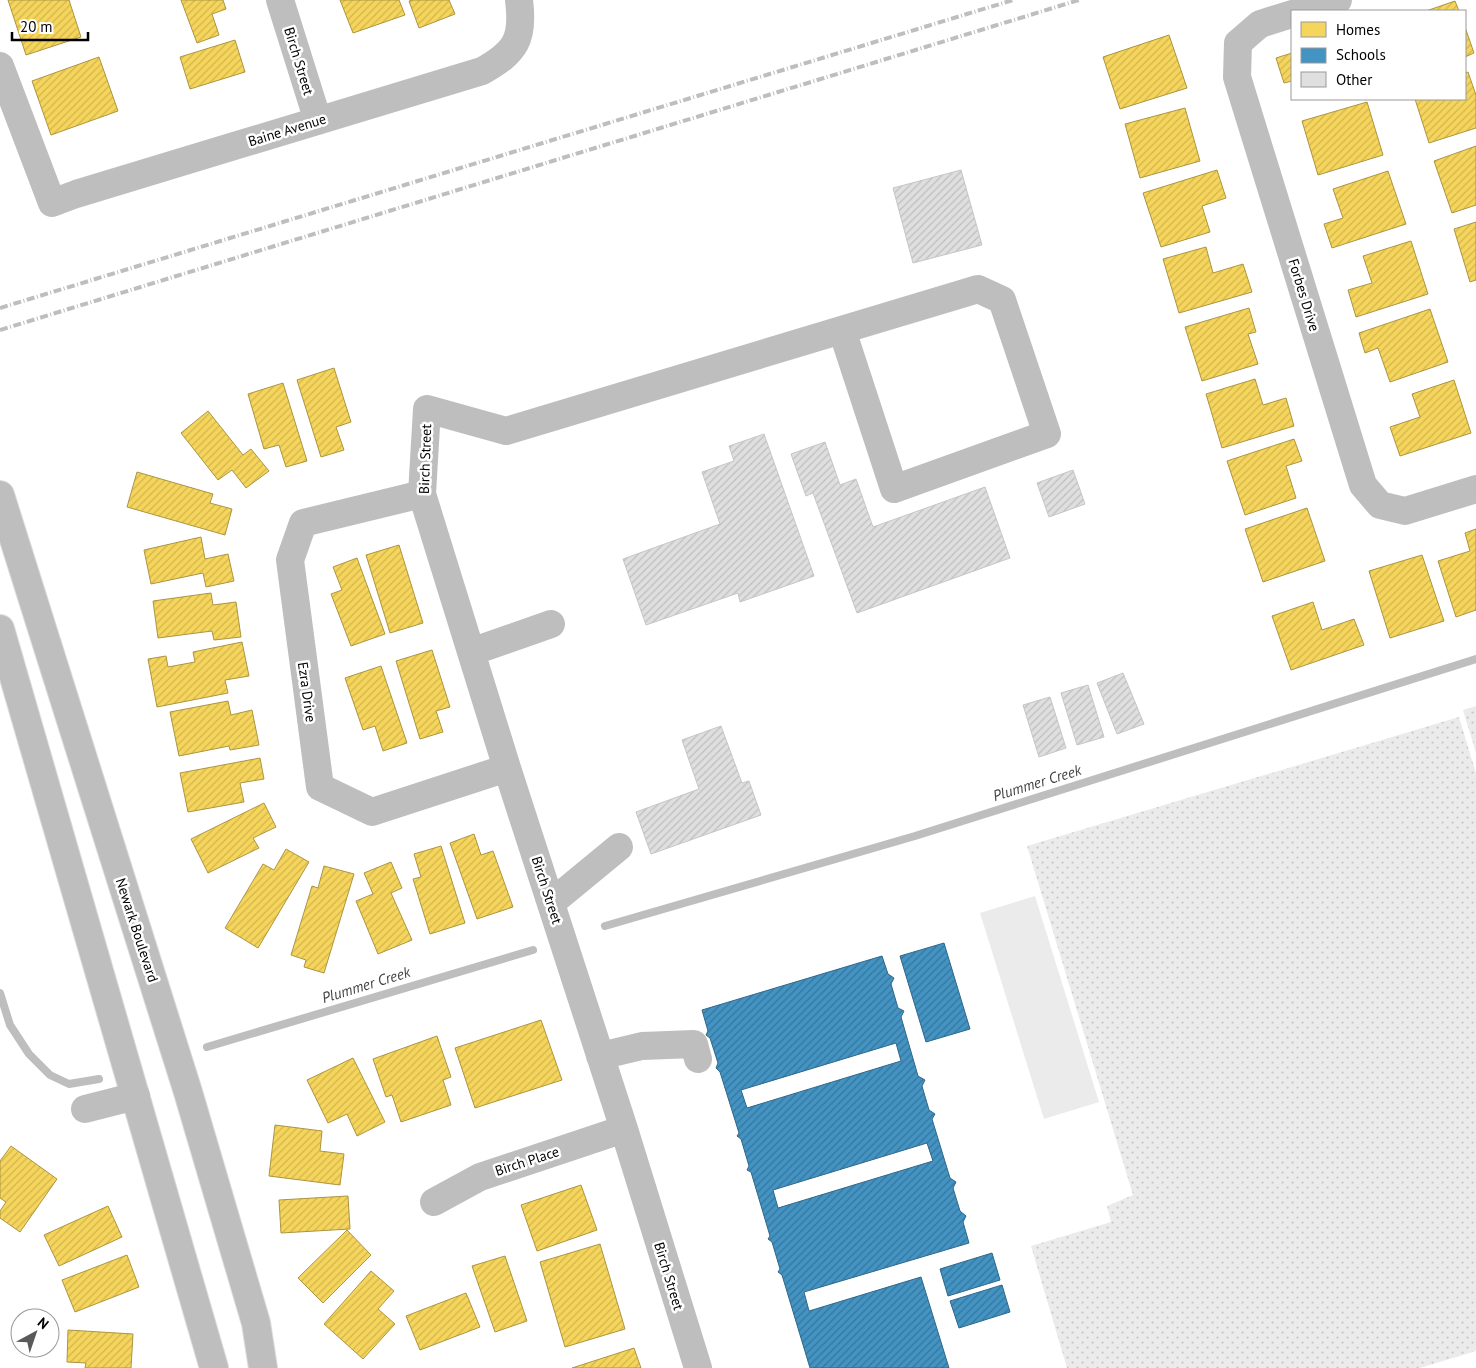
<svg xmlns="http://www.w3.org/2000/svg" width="1476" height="1368" viewBox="0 0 1476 1368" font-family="'PT Sans',sans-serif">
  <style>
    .grass { fill: url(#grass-dots) }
    .garden { fill: #ebebeb }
    .homes { fill: url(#homes-hatch); stroke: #ac9540 }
    .schools { fill: url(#schools-hatch); stroke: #2f6788; fill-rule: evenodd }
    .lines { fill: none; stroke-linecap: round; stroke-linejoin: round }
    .stream { stroke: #bebebe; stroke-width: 8 }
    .building { fill: url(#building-hatch); stroke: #c6c6c6 }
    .major-casing { stroke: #dbdbdb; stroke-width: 30 }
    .minor { stroke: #bebebe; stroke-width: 28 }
    .major { stroke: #bebebe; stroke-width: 28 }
    .rail { stroke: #bebebe; stroke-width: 4; stroke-dasharray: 8 2.5 1 2.5; stroke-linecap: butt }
    .labels { text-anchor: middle; stroke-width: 5; stroke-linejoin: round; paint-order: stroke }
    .street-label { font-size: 14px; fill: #000; stroke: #fff }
    .water-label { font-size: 15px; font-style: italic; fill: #434343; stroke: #fff }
  </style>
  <defs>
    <pattern id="grass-dots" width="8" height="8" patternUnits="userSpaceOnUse" patternTransform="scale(1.25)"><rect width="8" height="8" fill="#ebebeb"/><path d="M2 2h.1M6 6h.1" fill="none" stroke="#c8c8c8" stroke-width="1.8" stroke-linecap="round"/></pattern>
    <pattern id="homes-hatch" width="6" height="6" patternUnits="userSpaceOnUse" patternTransform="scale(1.25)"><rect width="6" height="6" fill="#f6d55c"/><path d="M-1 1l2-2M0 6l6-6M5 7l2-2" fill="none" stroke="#d1b54e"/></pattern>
    <pattern id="schools-hatch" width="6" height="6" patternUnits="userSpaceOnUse" patternTransform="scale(1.25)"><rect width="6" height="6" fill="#4393c3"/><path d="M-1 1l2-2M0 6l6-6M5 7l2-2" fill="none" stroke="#36769c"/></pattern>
    <pattern id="building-hatch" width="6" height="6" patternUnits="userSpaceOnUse" patternTransform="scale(1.25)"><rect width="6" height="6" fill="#dfdfdf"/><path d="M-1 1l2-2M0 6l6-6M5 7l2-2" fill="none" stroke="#bebebe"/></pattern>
  </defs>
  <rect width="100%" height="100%" fill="#fff"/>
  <path class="grass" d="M1476 706V753L1463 710Z
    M1459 717 1476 773V1351L1420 1368H1067L1031 1246 1111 1222 1107 1206 1133 1195 1027 846Z"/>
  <path class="garden" d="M1035 896 1099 1102 1044 1119 980 913Z"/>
  <path class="homes" d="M8 0H69L81 37 26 55Z
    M181 0H223L226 9 212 14 219 35 197 43Z
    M340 0H399L405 15 353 33Z
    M412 0H449L455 14 419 28 409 1Z
    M1455 1 1459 11H1426Z
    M1465 27 1474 53 1465 57Z
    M1169 35 1187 88 1120 109 1103 57Z
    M235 40 245 72 190 89 180 57Z
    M1292 53V81L1284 83 1276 58Z
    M99 57 118 111 51 135 32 81Z
    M1468 72 1476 95V128L1429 143 1415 99H1465V73Z
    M1367 102 1383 155 1318 175 1302 121Z
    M1185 108 1200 161 1140 178 1125 124Z
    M1476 146V205L1452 213 1434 161Z
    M1217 170 1226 198 1202 206 1210 232 1161 247 1143 193Z
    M1388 171 1406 224 1332 248 1324 224 1343 218 1333 189Z
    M1476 222V280L1470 282 1454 229Z
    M1411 241 1428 294 1356 317 1348 290 1372 283 1363 256Z
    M1206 247 1213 273 1243 264 1252 292 1179 313 1163 259Z
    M1249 308 1256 332 1248 334 1258 364 1202 381 1185 327Z
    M1430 309 1448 362 1390 382 1378 348 1365 353 1359 333Z
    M334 368 351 422 336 427 344 450 321 457 297 380Z
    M1255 379 1263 405 1286 398 1294 426 1222 448 1206 394Z
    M1454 380 1471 433 1400 456 1390 427 1420 417 1412 394Z
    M283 383 307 461 286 467 279 445 264 449 248 394Z
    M208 411 243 455 251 449 269 471 246 488 232 470 218 480 181 433Z
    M1294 439 1302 461 1286 466 1296 498 1245 515 1227 461Z
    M137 472 213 494 210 503 232 509 225 535 127 507Z
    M1307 508 1325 561 1263 582 1245 529Z
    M1476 529V610L1456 617 1438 561 1470 551 1465 533Z
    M201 537 205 559 228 554 234 581 206 587 203 573 151 584 144 550Z
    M399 545 423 623 390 633 366 555Z
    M1422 555 1444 621 1390 638 1369 571Z
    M357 558 385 634 351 646 331 594 342 590 333 567Z
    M211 593 213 605 236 602 241 637 214 640 212 631 158 638 153 601Z
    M1313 602 1322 630 1354 619 1364 645 1291 670 1272 616Z
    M242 642 249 676 225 680 228 693 157 707 148 659 166 656 168 667 195 662 193 652Z
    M432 650 450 707 436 711 443 732 420 739 396 661Z
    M381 666 407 743 383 751 375 726 363 730 345 678Z
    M228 701 231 715 252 710 259 745 230 750 229 746 179 756 170 712Z
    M260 758 264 779 240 783 244 802 188 812 180 773Z
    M264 803 276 827 253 838 259 848 208 873 191 839Z
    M474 834 481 855 493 851 513 907 477 919 450 843Z
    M441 846 465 923 430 934 413 879 421 877 414 854Z
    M286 849 309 862 258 948 225 928 263 864 274 870Z
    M391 862 402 888 391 893 412 940 378 954 356 901 373 894 364 873Z
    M324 866 354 874 324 973 304 967 306 960 291 955 312 886 318 888Z
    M541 1020 562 1080 475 1108 455 1048Z
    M437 1036 451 1077 443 1080 451 1105 401 1122 392 1095 386 1097 373 1059Z
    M353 1058 385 1122 357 1136 347 1114 328 1123 307 1080Z
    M275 1125 322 1131 320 1151 344 1154 340 1185 269 1176Z
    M11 1146 57 1179 20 1232 0 1218V1211L6 1202 0 1198V1161Z
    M581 1185 597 1230 537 1251 521 1205Z
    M348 1196 350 1229 281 1233 279 1200Z
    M108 1206 122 1237 59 1266 44 1235Z
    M347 1230 371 1255 323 1303 298 1278Z
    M600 1244 625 1329 565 1347 540 1262Z
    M127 1255 139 1287 75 1312 62 1280Z
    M505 1256 527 1321 495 1332 472 1266Z
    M371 1271 394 1291 378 1309 395 1324 363 1359 324 1324Z
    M466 1293 480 1327 420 1350 406 1316Z
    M68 1330 133 1334 131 1368H85L86 1363 67 1362Z
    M634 1348 641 1368H572Z"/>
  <path class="schools" d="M944 943 970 1029 926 1042 900 956Z
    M882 956 888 974 894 978 891 984 898 1008 904 1011 901 1017 918 1076 925 1080 922 1086 929 1110 935 1114 932 1119 950 1178 956 1182 953 1188 960 1211 966 1216 963 1222 969 1243 804 1292 809 1311 921 1277 949 1368H810L782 1275 778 1272 780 1269 772 1242 768 1239 770 1236 751 1172 747 1170 749 1166 741 1139 737 1136 739 1133 720 1072 716 1068 718 1063 710 1038 706 1035 708 1031 702 1010ZM896 1043 901 1061 747 1108 741 1090ZM927 1143 933 1161 778 1208 773 1190Z
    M992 1253 1000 1280 948 1296 940 1269Z
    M1002 1285 1010 1312 959 1328 950 1301Z"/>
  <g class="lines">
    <path class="stream" d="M605 926 915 836 1476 659
      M0 993 10 1025 29 1054 50 1075 69 1084 99 1079
      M207 1047 533 950"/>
  </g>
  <path class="building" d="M961 170 982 245 913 263 893 188Z
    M764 434 814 576 740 602 738 593 646 625 623 559 720 524 702 472 734 461 729 446Z
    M825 442 840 485 856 479 873 527 985 487 1010 558 857 613 813 493 806 496 791 454Z
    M1073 470 1085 504 1049 517 1037 483Z
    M1123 673 1144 724 1117 734 1097 683Z
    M1088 685 1104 737 1077 745 1061 693Z
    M1050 697 1066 748 1039 757 1023 705Z
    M721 726 742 783 749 781 761 815 651 854 636 812 699 789 682 740Z"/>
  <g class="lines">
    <defs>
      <path id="major" d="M0 495 188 1092 256 1323 263 1368
        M0 629 214 1368"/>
    </defs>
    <use href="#major" class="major-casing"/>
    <path class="minor" d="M280 0 318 121
      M1301 11 1338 0
      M1292 14 1260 24 1238 43 1237 77 1363 485 1380 505 1405 511 1476 489
      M0 66 52 203 76 194 482 71C516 52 524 39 519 0
      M422 494 303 523 290 560 320 787 372 812 507 768
      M471 652 551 624
      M551 903 619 847
      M600 1056 642 1046 694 1044 698 1059
      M85 1109 136 1096
      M434 1202 480 1177 624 1129
      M698 1368 624 1129 507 768 422 494 427 409 506 431 978 289 1002 300 1047 434 894 489 842 330"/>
    <use href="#major" class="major"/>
    <path class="rail" d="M0 308 1013 0
      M0 330 1079 0"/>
  </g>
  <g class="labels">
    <g class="street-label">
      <text transform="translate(299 61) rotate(73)" y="5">Birch Street</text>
      <text transform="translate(287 130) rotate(-17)" y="5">Baine Avenue</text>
      <text transform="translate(1304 295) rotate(73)" y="5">Forbes Drive</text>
      <text transform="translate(425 459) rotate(-88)" y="5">Birch Street</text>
      <text transform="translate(307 692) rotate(82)" y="5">Ezra Drive</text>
      <text transform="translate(547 890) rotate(72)" y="5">Birch Street</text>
      <text transform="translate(137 930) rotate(72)" y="5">Newark Boulevard</text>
      <text transform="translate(527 1161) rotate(-18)" y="5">Birch Place</text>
      <text transform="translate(669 1276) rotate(73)" y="5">Birch Street</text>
    </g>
    <g class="water-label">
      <text transform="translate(1037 783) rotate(-17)" y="5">Plummer Creek</text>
      <text transform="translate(366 985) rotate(-17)" y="5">Plummer Creek</text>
    </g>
  </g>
  <rect x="1291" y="10" width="175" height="90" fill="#ffffff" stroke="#999999"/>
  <rect x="1301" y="22" width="25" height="15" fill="#f6d55c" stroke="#999999"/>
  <text x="1336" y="35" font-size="15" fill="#000000">Homes</text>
  <rect x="1301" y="48" width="25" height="15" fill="#4393c3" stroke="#999999"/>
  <text x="1336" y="60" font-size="15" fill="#000000">Schools</text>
  <rect x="1301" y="72" width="25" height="15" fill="#dfdfdf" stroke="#999999"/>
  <text x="1336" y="85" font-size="15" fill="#000000">Other</text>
  <g transform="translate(35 1333) rotate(40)"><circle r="24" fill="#ffffff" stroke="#999999"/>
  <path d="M0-4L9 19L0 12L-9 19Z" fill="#595959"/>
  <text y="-8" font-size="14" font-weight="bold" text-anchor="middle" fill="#000000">N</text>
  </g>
  <path d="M12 32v8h76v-8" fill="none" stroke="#000000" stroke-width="2.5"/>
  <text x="20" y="32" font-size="15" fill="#000000" stroke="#ffffff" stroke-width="4" paint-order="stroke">20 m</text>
</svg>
